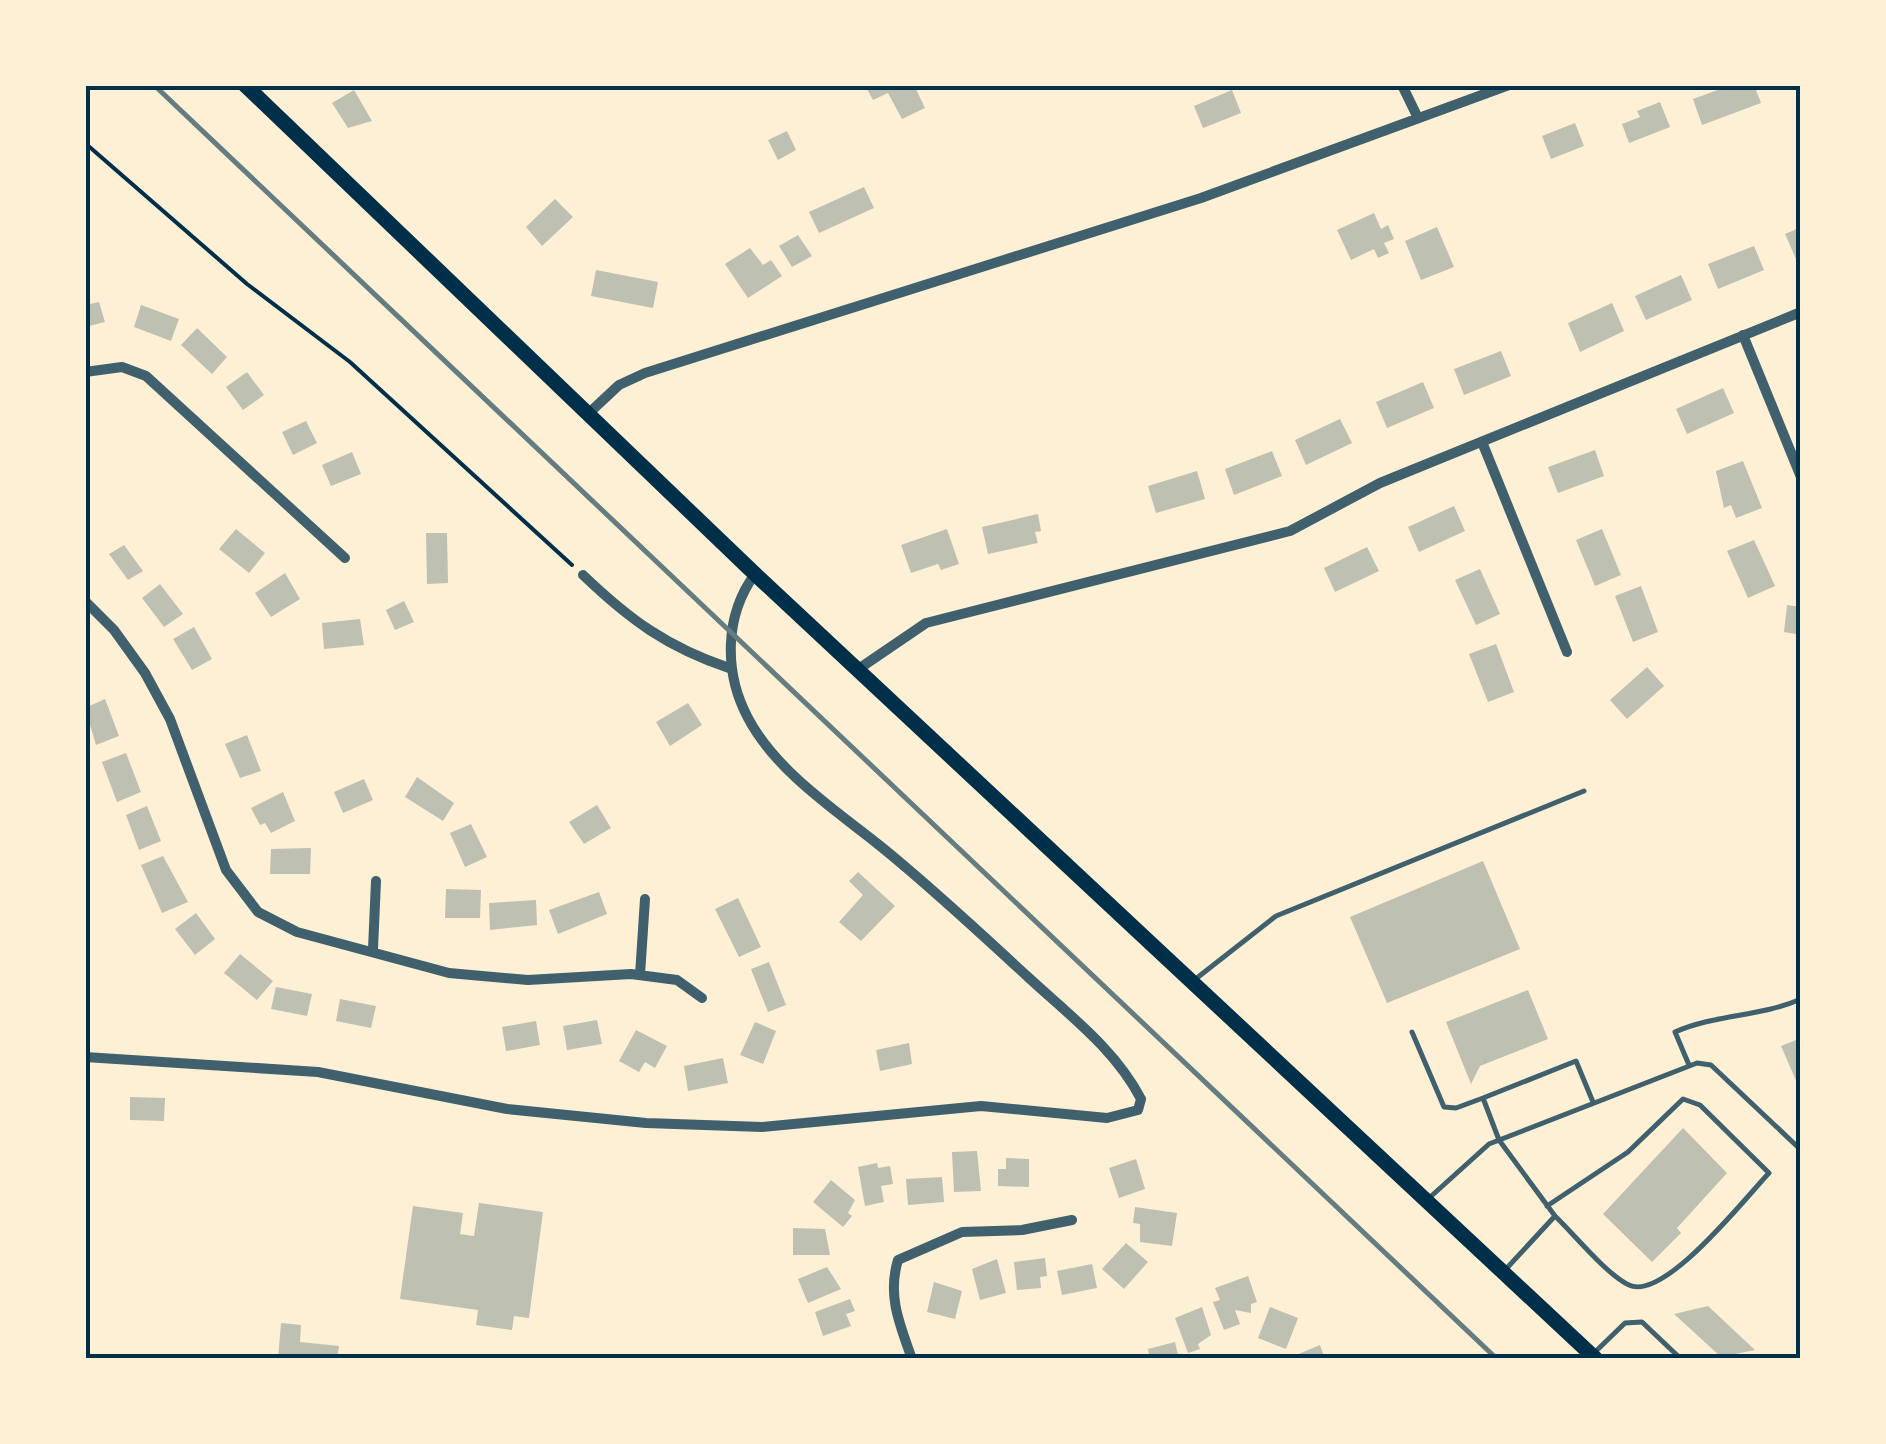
<svg xmlns="http://www.w3.org/2000/svg" width="1886" height="1444" viewBox="0 0 1886 1444" font-family="'Source Serif 4',serif">
  <style>
    .building { fill: #bec0b2 }
    .lines { fill: none; stroke-linecap: round; stroke-linejoin: round }
    .path { stroke: #003049; stroke-width: 4 }
    .service { stroke: #3f606c; stroke-width: 5 }
    .minor { stroke: #3f606c; stroke-width: 10 }
    .secondary { stroke: #003049; stroke-width: 15 }
    .rail { stroke: #657d81; stroke-width: 5 }
    .neatline { fill: none; stroke: #003049; stroke-width: 4 }
  </style>
  <rect width="100%" height="100%" fill="#fdf0d5"/>
  <path class="building" d="M865 85H914L925 108 902 119 888 93 873 100Z
    M1731 85H1754L1761 103 1702 125 1693 99Z
    M354 90 372 121 348 128 332 103Z
    M1232 90 1241 113 1203 128 1194 106Z
    M1660 102 1670 127 1629 143 1622 124 1640 117 1637 111Z
    M1575 123 1584 146 1551 159 1542 136Z
    M787 131 796 150 778 160 768 140Z
    M864 187 874 208 819 233 809 212Z
    M555 199 573 217 542 246 526 227Z
    M1374 213 1381 229 1388 225 1394 239 1384 243 1389 253 1378 258 1374 249 1351 260 1337 230Z
    M1437 227 1454 267 1421 280 1405 241Z
    M1801 227V256L1796 259 1785 234Z
    M798 235 812 256 792 267 779 246Z
    M1754 246 1764 270 1718 289 1708 264Z
    M750 248 763 265 771 260 782 276 748 298 725 264Z
    M596 270 658 282 653 308 591 296Z
    M1681 275 1692 300 1646 320 1635 296Z
    M99 302 105 322 85 327V305Z
    M1612 303 1624 331 1580 352 1568 323Z
    M141 305 179 319 171 341 134 327Z
    M197 328 227 357 212 374 181 345Z
    M1501 351 1511 376 1464 395 1454 369Z
    M247 372 264 395 243 410 226 387Z
    M1423 382 1434 408 1387 428 1376 402Z
    M1723 388 1734 413 1687 434 1676 409Z
    M1340 419 1352 443 1306 465 1295 440Z
    M306 421 317 443 293 455 282 432Z
    M1595 450 1604 476 1558 493 1548 467Z
    M1272 451 1282 476 1234 495 1225 469Z
    M352 452 361 474 331 486 322 465Z
    M1743 461 1762 508 1736 518 1731 505 1724 508 1716 471Z
    M1197 471 1205 499 1156 513 1148 486Z
    M1454 506 1465 531 1419 552 1408 527Z
    M1038 514 1041 531 1035 532 1038 543 988 554 982 527Z
    M236 529 265 553 249 573 219 549Z
    M947 529 959 564 941 570 938 564 911 573 901 545Z
    M1602 529 1621 575 1595 586 1576 540Z
    M426 533H447L448 583 427 584Z
    M1754 540 1775 586 1748 598 1727 551Z
    M124 545 143 571 128 580 109 554Z
    M1367 547 1379 571 1335 592 1324 568Z
    M1480 569 1500 614 1476 625 1455 580Z
    M285 573 300 599 271 617 255 593Z
    M160 584 183 614 164 627 142 598Z
    M1641 586 1658 632 1633 642 1615 596Z
    M404 601 414 622 395 630 386 610Z
    M1787 605 1801 607V635L1784 632Z
    M360 619 364 645 324 649 322 623Z
    M194 627 212 659 192 670 173 639Z
    M1496 644 1514 692 1488 702 1469 654Z
    M1647 667 1664 686 1627 719 1610 700Z
    M105 699 119 736 96 745 85 708Z
    M688 703 702 725 670 746 656 722Z
    M247 735 261 771 240 778 225 744Z
    M126 753 141 792 117 802 102 762Z
    M417 777 454 803 443 821 405 797Z
    M364 779 373 800 343 813 334 792Z
    M283 792 295 821 271 833 265 823 260 825 251 808Z
    M597 805 611 828 584 844 569 822Z
    M147 806 161 841 139 850 126 815Z
    M471 824 487 857 465 867 450 833Z
    M311 848 310 874H270L271 849Z
    M163 856 188 902 162 913 141 865Z
    M1483 861 1520 949 1387 1003 1350 917Z
    M858 872 895 906 861 941 839 922 863 895 849 881Z
    M446 889 481 890 480 918H445Z
    M599 892 607 914 558 934 549 910Z
    M738 898 761 947 739 957 715 909Z
    M536 900 537 925 490 930 489 903Z
    M196 913 215 939 195 955 175 929Z
    M240 954 273 981 257 1000 224 973Z
    M769 962 786 1005 768 1012 751 969Z
    M276 987 312 994 307 1016 271 1009Z
    M1528 990 1548 1039 1480 1066 1471 1084 1446 1022Z
    M340 999 376 1006 371 1028 336 1021Z
    M597 1020 602 1044 567 1050 563 1026Z
    M536 1021 540 1045 506 1051 502 1027Z
    M755 1022 776 1031 763 1064 740 1055Z
    M636 1030 667 1046 655 1068 645 1062 639 1072 619 1061Z
    M1801 1038V1092L1781 1046Z
    M909 1043 912 1064 880 1071 876 1050Z
    M723 1058 728 1083 688 1091 684 1066Z
    M130 1097 165 1098 164 1121 130 1120Z
    M1683 1128 1727 1173 1677 1228 1681 1233 1652 1262 1603 1214Z
    M977 1151 981 1191 954 1192 952 1152Z
    M1006 1158 1029 1159V1187L998 1186V1169H1006Z
    M1136 1159 1145 1189 1119 1198 1109 1168Z
    M877 1163 878 1168 890 1166 893 1184 881 1186 884 1202 865 1206 858 1167Z
    M942 1177 944 1202 908 1205 906 1179Z
    M831 1180 855 1200 848 1213 852 1216 843 1227 813 1202Z
    M479 1203 543 1212 529 1318 514 1316 512 1330 476 1325 478 1310 400 1299 413 1206 463 1213 460 1234 474 1236Z
    M1135 1207 1177 1213 1172 1246 1140 1242V1224L1133 1223Z
    M793 1228 825 1229 830 1255H793Z
    M1126 1243 1148 1262 1124 1289 1102 1269Z
    M1045 1258 1047 1276 1040 1277 1041 1288 1017 1290 1014 1262Z
    M997 1259 1006 1293 980 1300 972 1269Z
    M1092 1264 1097 1288 1062 1295 1057 1271Z
    M827 1267 841 1289 808 1303 798 1279Z
    M1248 1276 1257 1302 1251 1304V1313L1235 1310 1240 1324 1224 1330 1213 1302 1220 1300 1215 1288Z
    M934 1282 962 1291 955 1319 927 1312Z
    M850 1299 855 1311 846 1314 851 1326 823 1336 815 1312Z
    M1708 1306 1755 1350 1721 1357 1674 1314Z
    M1202 1307 1211 1335 1198 1344 1200 1349 1188 1353 1175 1318Z
    M1270 1307 1298 1318 1286 1349 1258 1338Z
    M281 1323 301 1325 300 1342 339 1346 337 1359H278Z
    M1175 1342 1179 1359H1150L1148 1349Z
    M1320 1345 1325 1359H1289L1296 1355Z"/>
  <g class="lines">
    <path class="path" d="M85 143 247 284 350 362 572 565"/>
    <path class="service" d="M1193 981 1276 916 1584 791
      M1412 1032 1444 1107 1456 1108 1483 1098
      M1689 1065 1675 1032C1716 1014 1760 1017 1801 999
      M1428 1199 1489 1144 1697 1063 1711 1065 1801 1150
      M1547 1206 1628 1152 1683 1099 1700 1105 1769 1173C1746 1197 1664 1302 1629 1285 1607 1275 1574 1234 1555 1216
      M1506 1269 1555 1216 1499 1140 1483 1098 1576 1061 1593 1102
      M1594 1353 1625 1323 1642 1322 1681 1359"/>
    <path class="minor" d="M1402 85 1417 116
      M1743 335 1801 477
      M85 372 122 367 146 376 345 558
      M589 413 619 385 645 373 1201 198 1509 85
      M1482 442 1567 652
      M583 575C630 620 667 647 729 668
      M85 601 114 630 145 673 170 719 226 870 258 912 297 932 449 973 528 980 631 974 677 980 702 998
      M857 670 926 623 1290 531 1380 483 1801 312
      M373 949 376 881
      M640 975 645 899
      M85 1057 318 1072 507 1109 646 1123 762 1127 981 1106 1107 1118 1138 1110 1141 1099C1115 1049 1069 1015 1028 977 979 932 930 886 879 845 834 809 776 771 748 718 724 673 724 616 755 574
      M912 1359C900 1325 887 1296 898 1260L962 1232 1022 1230 1072 1220"/>
    <path class="secondary" d="M245 85 755 574 1596 1359"/>
    <path class="rail" d="M154 85 1497 1359"/>
  </g>
  <rect width="1886" height="1444" fill="none" stroke="#fdf0d5" stroke-width="175"/>
  <rect x="88" y="88" width="1710" height="1268" class="neatline"/>
</svg>
